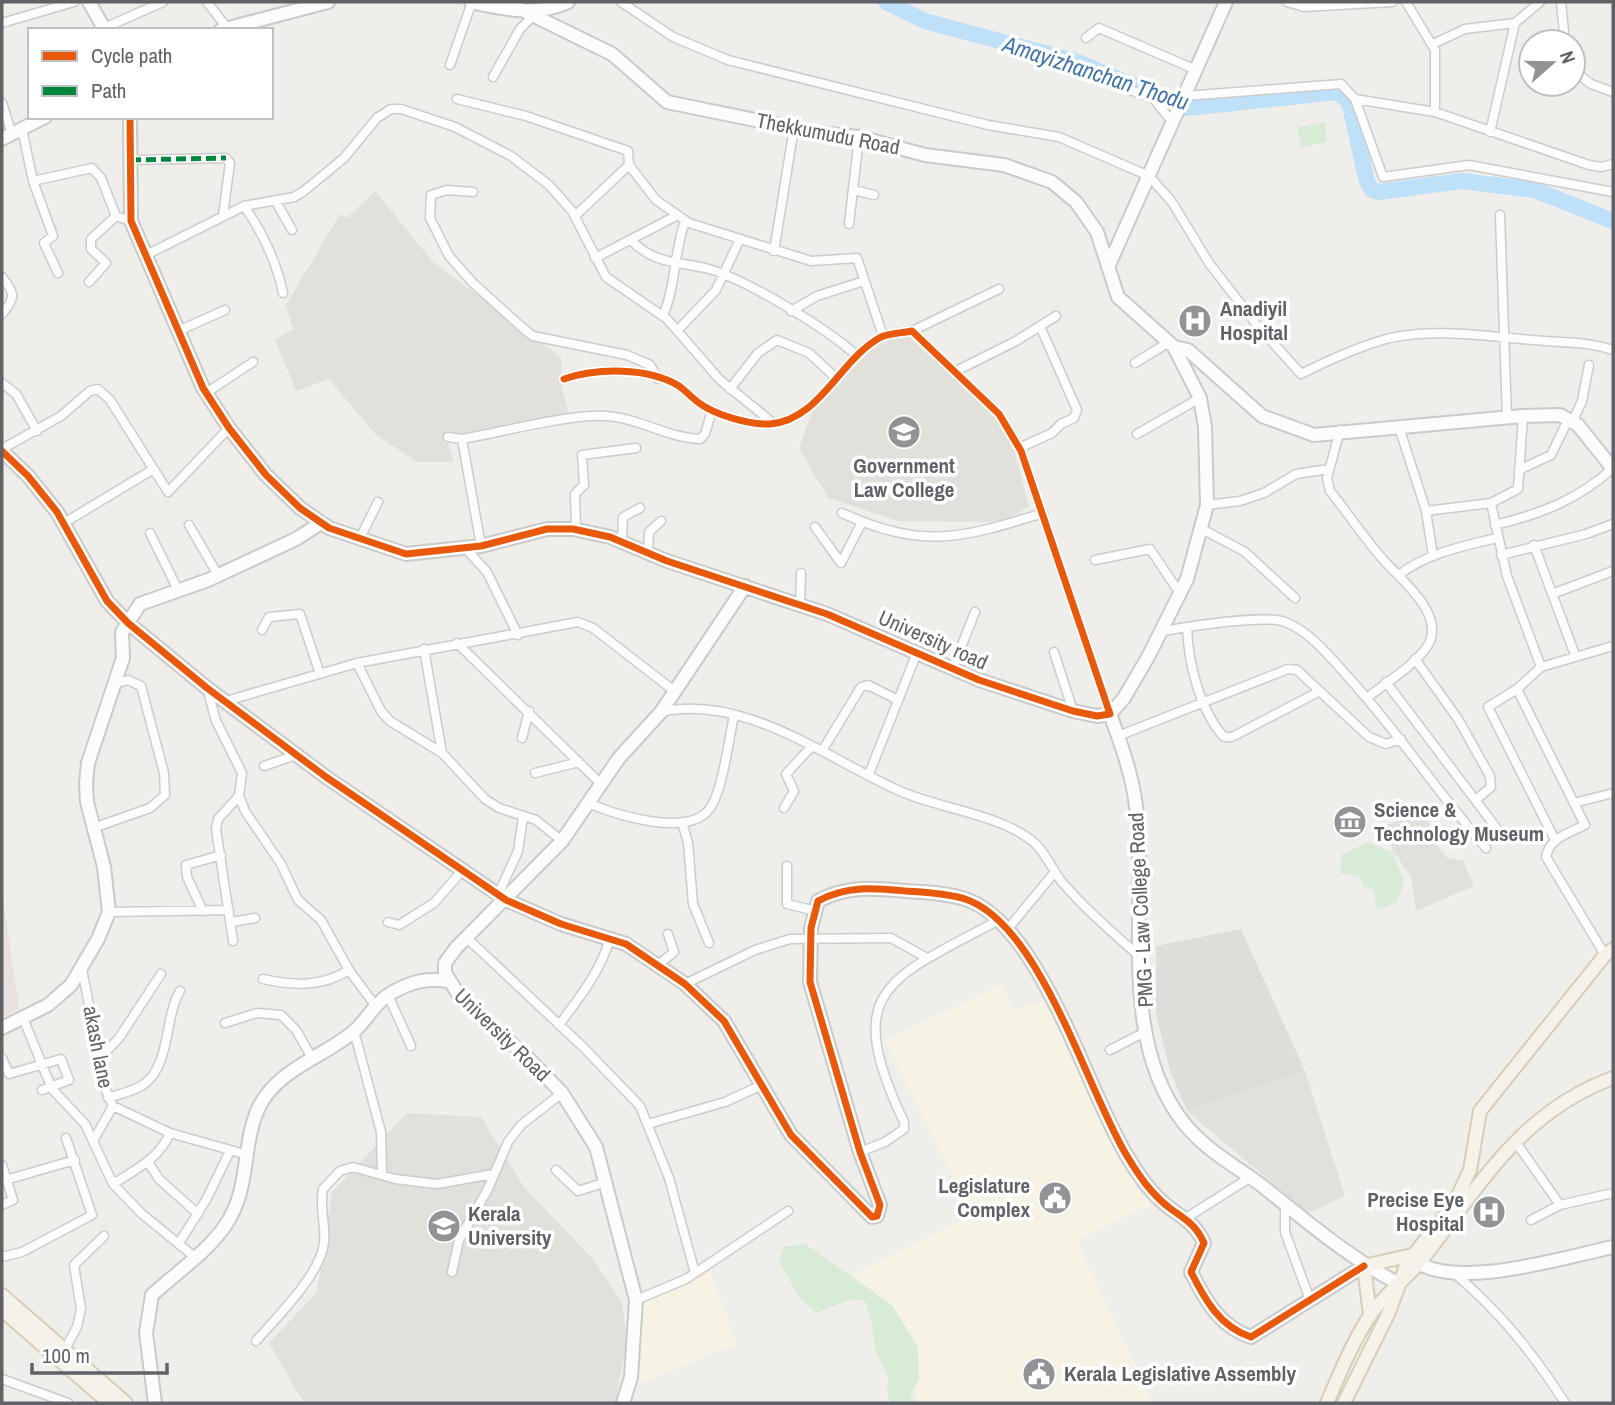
<svg xmlns="http://www.w3.org/2000/svg" width="1615" height="1405" viewBox="0 0 1615 1405" font-family="'Archivo Narrow',sans-serif">
  <style>
    .commercial { fill: #f7f3e4 }
    .industrial { fill: #dfddda }
    .education { fill: #e2e0da }
    .medical { fill: #eae0de }
    .green { fill: #d8ebd6 }
    .lines { fill: none; stroke-linecap: round; stroke-linejoin: round }
    .river { stroke: #bfe0f9; stroke-width: 16 }
    .street-casing { stroke: #cbcccc; stroke-width: 11 }
    .secondary-casing { stroke: #cacacb; stroke-width: 16 }
    .primary-casing { stroke: #d7ceb8; stroke-width: 16 }
    .street { stroke: #fdfcfc; stroke-width: 8 }
    .secondary { stroke: #fdfcfc; stroke-width: 12 }
    .primary { stroke: #f4f2e9; stroke-width: 12 }
    .quiet { stroke: #00873e; stroke-width: 5; stroke-dasharray: 10 5; stroke-linecap: butt }
    .cycleway-casing { stroke: #fff; stroke-width: 11 }
    .cycleway { stroke: #e8590c; stroke-width: 7 }
    .labels { text-anchor: middle; stroke-width: 7; stroke-linejoin: round; paint-order: stroke }
    .street-label { font-size: 21px; fill: #5f6368; stroke: #fff }
    .poi-label { font-size: 21px; font-weight: bold; fill: #5f6368; stroke: #fff; text-anchor: start }
    .water-label { font-size: 23px; font-style: italic; fill: #4174aa; stroke: #fff }
  </style>
  <rect width="100%" height="100%" fill="#efeeea"/>
  <path class="commercial" d="M1001 984 1014 1011 1045 1000 1139 1192 1152 1204 1077 1241 1153 1403H920L852 1275 972 1215 885 1041Z
    M710 1271 737 1344 638 1384 643 1304Z"/>
  <path class="industrial" d="M1241 929 1305 1071 1187 1111 1170 1071 1156 1015V946Z"/>
  <path class="education" d="M375 191 434 263 561 357 562 387 569 414 447 440 454 462H417L376 435 329 379 296 391 275 340 293 329 286 305 340 214 347 218Z
    M894 333 912 337 993 415 1014 450 1029 506 1004 522 898 521 828 498 799 448 813 408 828 388 868 349Z
    M1425 811 1435 842 1447 858 1463 861 1474 886 1416 911 1411 876 1393 851 1384 826Z
    M1305 1071 1345 1196 1308 1213 1187 1111Z
    M407 1113 481 1117 524 1187 593 1259 622 1302 627 1342 615 1403H305L300 1396 269 1343 317 1292 332 1192Z"/>
  <path class="medical" d="M2 892 19 1009 2 1017Z"/>
  <path class="green" d="M1325 122 1327 142 1301 147 1297 127Z
    M1369 842 1393 853 1404 882 1397 902 1377 910 1373 889 1364 887 1359 876 1340 873 1342 854Z
    M805 1244 892 1305 918 1347 919 1380 910 1394 915 1403H891L887 1393 888 1378 875 1348 872 1325 865 1301 852 1299 816 1313 800 1298 779 1262 784 1247Z"/>
  <g class="lines">
    <path class="river" d="M886 2 925 21 1078 62 1187 108 1337 92 1349 102 1367 182 1372 190 1378 192 1462 181 1535 190 1613 221"/>
    <defs>
      <path id="street" d="M207 2 228 29
        M621 2 673 37 728 60 988 125 1059 137 1149 176 1172 202 1209 263 1257 325 1301 374C1329 360 1359 346 1390 338 1440 327 1495 338 1545 341 1569 343 1589 342 1613 350
        M1287 2 1304 7 1392 2
        M1561 2 1565 42
        M2 23 74 2
        M104 28 163 2
        M1086 38 1099 28 1194 69
        M1433 44 1465 29 1515 23 1540 2
        M450 65 472 2
        M1573 70 1591 84 1613 92
        M493 77 520 29 534 15
        M1104 81 1153 98 1174 124
        M1185 96 1341 84 1355 99 1383 177 1469 165 1613 192
        M457 99 526 116 628 151 629 165 575 216
        M1355 99 1435 112V50L1406 2
        M2 103 12 134
        M1435 112 1589 165 1601 167 1613 164
        M22 129 33 181
        M1490 132 1515 23
        M131 160 226 158 230 163 223 215
        M629 165 656 200 689 223 811 261 857 258 883 336
        M854 190 874 195
        M473 192 447 190 431 195 430 218 449 256 474 284 524 329 533 336 627 355 650 365 658 379
        M275 200 292 230
        M244 206 294 197 304 191 344 158 377 118 391 109H401L455 127 511 156 549 185 572 211 606 277 667 319 720 380 773 423
        M1500 215 1507 418
        M849 224 859 137
        M631 240C654 265 679 261 709 269 747 280 828 329 857 356
        M774 251 794 128
        M144 256 244 206C262 231 277 263 283 293
        M595 258 676 216
        M58 273 44 243 53 236 33 181 92 168 101 178 116 216 131 221
        M2 277C15 293 16 298 2 314
        M89 282 106 263 91 249V239L116 216
        M791 311 817 296 864 281
        M663 316C676 285 674 252 685 221
        M678 330 716 290 740 239
        M178 331 225 310
        M912 331 999 289
        M1135 363 1169 342
        M954 372 1016 341 1056 316
        M564 379C597 368 648 367 679 386 686 391 692 398 699 403 715 415 750 425 770 424 820 420 840 359 881 337 890 333 903 333 912 331L999 414 1021 451 1110 714
        M2 383 16 394 37 431
        M730 389 758 353 777 340 809 353 835 377
        M206 393 253 362
        M1523 416 1518 489 1491 503 1507 576 1541 667 1517 689 1488 707 1555 840
        M1573 421 1582 401 1589 365
        M1399 427 1426 511 1433 556
        M1340 430 1327 478 1330 491C1347 512 1362 535 1380 556 1396 576 1447 613 1428 645 1415 666 1386 682 1367 698
        M1137 434 1200 398
        M448 437 462 439 481 546
        M462 439C502 432 569 414 606 416 639 418 668 438 700 439L705 434 712 410
        M1019 448 1052 433 1061 424 1074 418 1077 410 1040 326
        M2 449 61 416 90 391 98 389 110 400 168 492 229 428
        M1519 470 1551 455 1569 418
        M1207 505 1240 501 1264 493 1296 474 1329 469
        M1426 511 1491 503
        M842 513C923 550 963 538 1043 513
        M64 523 152 470
        M189 525 218 575
        M1495 525C1540 514 1578 500 1613 468
        M815 527 841 563 862 522
        M1202 529 1245 552 1295 598
        M576 530 575 494 584 485 582 455 636 448
        M150 533 178 590
        M359 540 378 502
        M622 542 623 517 640 508
        M1534 545 1575 655
        M466 549 487 572 518 635
        M648 553 649 532 661 521
        M1501 555 1586 534 1613 524
        M1095 560 1150 549 1181 595
        M1400 574C1428 553 1463 546 1497 538
        M1552 594 1613 571
        M800 605 801 573
        M1187 627C1188 662 1200 711 1224 737H1232L1320 691
        M262 630 269 617 300 614 320 674
        M1163 631C1186 627 1265 614 1285 622 1311 632 1330 657 1349 678 1398 732 1438 793 1486 848
        M457 643 602 785
        M424 649 442 753
        M1054 652 1073 711
        M1415 659 1458 719 1490 776 1491 787 1477 799
        M357 663 381 711 390 721 442 753 485 799 499 808 536 820 562 841
        M1541 667 1613 646
        M952 670 975 612
        M1386 682 1504 838
        M207 688 216 721 242 773 239 796 245 811 281 864 298 900 321 920 349 970 374 1004
        M1517 689 1585 825C1569 833 1549 838 1546 857L1605 955
        M226 701 357 663 578 622 593 628 673 690
        M661 712C744 693 829 760 902 792 940 808 999 815 1031 840 1045 850 1052 870 1062 882 1086 910 1112 932 1139 956
        M1118 736 1288 669 1297 670 1369 737 1386 744 1401 739
        M522 738 529 711
        M822 751 861 687 868 685 898 700
        M264 766 296 755
        M535 773 579 762
        M869 774 916 655
        M1574 803 1613 793
        M590 804C617 815 694 840 712 805 723 786 729 739 734 715
        M784 808 794 791 786 774 812 746
        M682 822 688 843 693 904 709 943
        M93 828 150 808 165 795 164 773 141 686 128 680 117 683
        M787 866V904L816 911
        M498 895 518 851 523 817
        M203 911 187 877 186 865 221 855
        M109 912 229 910
        M231 922 255 918
        M388 922 399 925 434 903 461 872
        M1007 930 1054 873
        M467 938 583 1047 640 1106 669 1178 695 1273
        M233 941 216 829 218 819 239 796
        M658 965 674 952 668 934
        M82 969 105 1088 113 1106 170 1133 248 1155
        M263 979C294 986 322 987 349 970
        M685 984 755 950 790 939 891 938 927 958
        M388 995 411 1046
        M23 1018 52 1089 85 1124 113 1184 142 1214 196 1258
        M225 1023 257 1013 281 1015 296 1030 312 1058
        M559 1025C579 998 601 971 610 938
        M354 1031 381 1132 382 1174
        M1110 1050 1147 1031
        M2 1058 9 1074 61 1059 69 1080 42 1090
        M99 1059 119 1038 161 974
        M108 1098C119 1094 135 1091 144 1084 171 1064 164 1018 180 991
        M648 1124 725 1102 762 1085
        M93 1141 113 1106
        M1515 1141 1560 1205 1613 1193
        M860 1152 885 1142 904 1129V1122C841 989 887 980 997 921
        M148 1162 159 1179 198 1214
        M2 1165 13 1200 2 1205
        M556 1170 578 1191 606 1182
        M9 1179 75 1160
        M113 1184C135 1170 160 1158 170 1133
        M1285 1204V1232L1310 1300
        M1186 1218 1251 1177
        M1531 1220 1560 1205
        M179 1243 206 1200 230 1151
        M2 1257 22 1252 92 1215 66 1138
        M452 1272 459 1240 488 1189 508 1142 521 1125 562 1093
        M1454 1273C1500 1312 1533 1353 1565 1403
        M636 1300 686 1279 788 1211
        M256 1341C277 1317 320 1275 324 1243 326 1225 319 1207 323 1189L340 1171 353 1167 395 1179 437 1184 493 1174
        M64 1351 77 1327 81 1309 74 1265 104 1236
        M2 1379 68 1403"/>
      <path id="secondary" d="M89 2 105 30
        M471 2C504 9 536 17 568 2
        M506 2 612 54 667 102 819 133 859 137 925 155 1004 165 1052 182 1076 202 1097 232 1118 297 1174 347 1200 398 1205 427 1207 505 1187 579 1148 657 1124 698 1110 714
        M221 30 328 2
        M130 117 131 221 203 388 229 428 266 475 300 508 329 528 406 554 481 546 547 529H573L610 537 667 561 827 614 979 680 1073 711 1097 716 1110 714
        M2 139 45 117
        M1108 267 1226 2
        M1174 347 1188 350 1262 416 1314 435 1523 416 1560 415 1578 425 1613 469
        M2 451 28 476 57 512 107 601 128 623 207 688 326 777 506 900 561 924 626 944 685 984 724 1021 791 1135 872 1217 877 1216 880 1205 860 1152 810 982 811 928 818 901C847 885 875 888 906 891 924 892 947 893 965 899 1041 924 1087 1091 1127 1156 1139 1176 1152 1195 1171 1209 1186 1220 1196 1225 1204 1243L1191 1272C1205 1300 1220 1327 1251 1337L1364 1266
        M1110 714C1121 744 1132 774 1136 806 1149 906 1116 1035 1183 1122 1207 1152 1235 1165 1265 1188 1308 1223 1350 1258 1399 1284
        M2 1028 48 1005 71 985 98 939 109 912 104 867 87 802 86 783 88 763 123 658 122 632 140 604 208 580 296 539 321 523
        M1411 1258C1452 1293 1564 1257 1613 1247
        M155 1403 146 1333 152 1295C176 1273 206 1253 225 1226 251 1188 241 1148 258 1109 276 1070 321 1058 352 1033 368 1020 374 1002 393 992 413 981 427 978 449 981
        M623 1403 631 1377 636 1300 596 1147 562 1093 527 1057 462 1000 445 973V963L456 948 562 841 619 758 661 712 745 586"/>
      <path id="primary" d="M2 1295 126 1403
        M2 1310 109 1403
        M1370 1315 1364 1266 1412 1255
        M1327 1403C1339 1375 1352 1343 1369 1317 1382 1296 1404 1281 1420 1262 1479 1188 1518 1113 1613 1078
        M1344 1403 1389 1312 1407 1263 1454 1204 1470 1170 1480 1111 1605 955 1613 949"/>
    </defs>
    <use href="#street" class="street-casing"/>
    <use href="#secondary" class="secondary-casing"/>
    <use href="#primary" class="primary-casing"/>
    <use href="#street" class="street"/>
    <use href="#secondary" class="secondary"/>
    <use href="#primary" class="primary"/>
    <path class="quiet" d="M131 160 226 158"/>
    <defs>
      <path id="cycleway" d="M130 117 131 221 203 388 229 428 266 475 300 508 329 528 406 554 481 546 547 529H573L610 537 667 561 827 614 979 680 1073 711 1097 716 1110 714 1021 451 999 414 912 331C903 333 890 333 881 337 840 359 820 420 770 424 750 425 715 415 699 403 692 398 686 391 679 386 648 367 597 368 564 379
        M2 451 28 476 57 512 107 601 128 623 207 688 326 777 506 900 561 924 626 944 685 984 724 1021 791 1135 872 1217 877 1216 880 1205 860 1152 810 982 811 928 818 901C847 885 875 888 906 891 924 892 947 893 965 899 1041 924 1087 1091 1127 1156 1139 1176 1152 1195 1171 1209 1186 1220 1196 1225 1204 1243L1191 1272C1205 1300 1220 1327 1251 1337L1364 1266"/>
    </defs>
    <use href="#cycleway" class="cycleway-casing"/>
    <use href="#cycleway" class="cycleway"/>
  </g>
  <defs>
    <symbol id="hospital-disc" viewBox="-11 -11 22 22"><circle r="9.5" fill="#919496" stroke="#fff"/><path d="M-5-5h3v3.5h4V-5h3V5h-3V1.5h-4V5h-3Z" fill="#fff"/></symbol>
    <symbol id="university-disc" viewBox="-11 -11 22 22"><circle r="9.5" fill="#919496" stroke="#fff"/><path d="M0-5L7-2L0 1L-7-2ZM-4 1L0 2.5L4 1V4Q0 6-4 4Z" fill="#fff"/></symbol>
    <symbol id="museum-disc" viewBox="-11 -11 22 22"><circle r="9.5" fill="#919496" stroke="#fff"/><path d="M0-6L6-3V-2H-6V-3ZM-5-1h2V3h-2ZM-1-1h2V3h-2ZM3-1h2V3H3ZM-6 4H6V6H-6Z" fill="#fff"/></symbol>
    <symbol id="civic-disc" viewBox="-11 -11 22 22"><circle r="9.5" fill="#919496" stroke="#fff"/><path d="M-.6-6.5H3V-4.5H.6V-3L4-1V1h2V6H-6V1h2V-1L-.6-3ZM-1.2 2.5V6h2.4V2.5Z" fill="#fff"/></symbol>
  </defs>
  <g fill-rule="evenodd">
    <use href="#hospital-disc" x="1176" y="302" width="38" height="38"/>
    <use href="#university-disc" x="885" y="413" width="38" height="38"/>
    <use href="#museum-disc" x="1331" y="803" width="38" height="38"/>
    <use href="#civic-disc" x="1036" y="1179" width="38" height="38"/>
    <use href="#hospital-disc" x="1470" y="1193" width="38" height="38"/>
    <use href="#university-disc" x="425" y="1207" width="38" height="38"/>
    <use href="#civic-disc" x="1020" y="1355" width="38" height="38"/>
  </g>
  <g class="labels">
    <g class="street-label">
      <text transform="translate(828 134) rotate(11)" y="7">Thekkumudu Road</text>
      <text transform="translate(933 640) rotate(24)" y="7">University road</text>
      <text transform="translate(1141 910) rotate(-93)" y="7">PMG - Law College Road</text>
      <text transform="translate(502 1035) rotate(44)" y="7">University Road</text>
      <text transform="translate(98 1047) rotate(79)" y="7">akash lane</text>
    </g>
    <g class="poi-label">
      <text x="1220" y="316">Anadiyil<tspan x="1220" dy="24">Hospital</tspan></text>
      <text x="904" y="473" text-anchor="middle">Government<tspan x="904" dy="24">Law College</tspan></text>
      <text x="1374" y="817">Science &amp;<tspan x="1374" dy="24">Technology Museum</tspan></text>
      <text x="1030" y="1193" text-anchor="end">Legislature<tspan x="1030" dy="24">Complex</tspan></text>
      <text x="1464" y="1207" text-anchor="end">Precise Eye<tspan x="1464" dy="24">Hospital</tspan></text>
      <text x="468" y="1221">Kerala<tspan x="468" dy="24">University</tspan></text>
      <text x="1064" y="1381">Kerala Legislative Assembly</text>
    </g>
    <g class="water-label">
      <text transform="translate(1096 73) rotate(18)" y="8">Amayizhanchan Thodu</text>
    </g>
  </g>
  <rect width="1615" height="1405" fill="none" stroke="#5f6368" stroke-width="7"/>
  <rect x="28" y="28" width="245" height="91" fill="#ffffff" stroke="#bfc1c3" stroke-width="2"/>
  <rect x="42" y="51" width="35" height="10" fill="#e8590c" stroke="#bfc1c3" stroke-width="2"/>
  <text x="91" y="63" font-size="21" fill="#5f6368">Cycle path</text>
  <rect x="42" y="86" width="35" height="10" fill="#00873e" stroke="#bfc1c3" stroke-width="2"/>
  <text x="91" y="98" font-size="21" fill="#5f6368">Path</text>
  <g transform="translate(1552 63) rotate(70)"><circle r="33" fill="#ffffff" stroke="#bfc1c3" stroke-width="2"/>
  <path d="M0-5L12 26L0 18L-12 26Z" fill="#919496"/>
  <text y="-10" font-size="19" font-weight="bold" text-anchor="middle" fill="#5f6368">N</text>
  </g>
  <path d="M32 1363v10h135v-10" fill="none" stroke="#5f6368" stroke-width="3.5"/>
  <text x="42" y="1363" font-size="21" fill="#5f6368" stroke="#ffffff" stroke-width="5" paint-order="stroke">100 m</text>
</svg>
